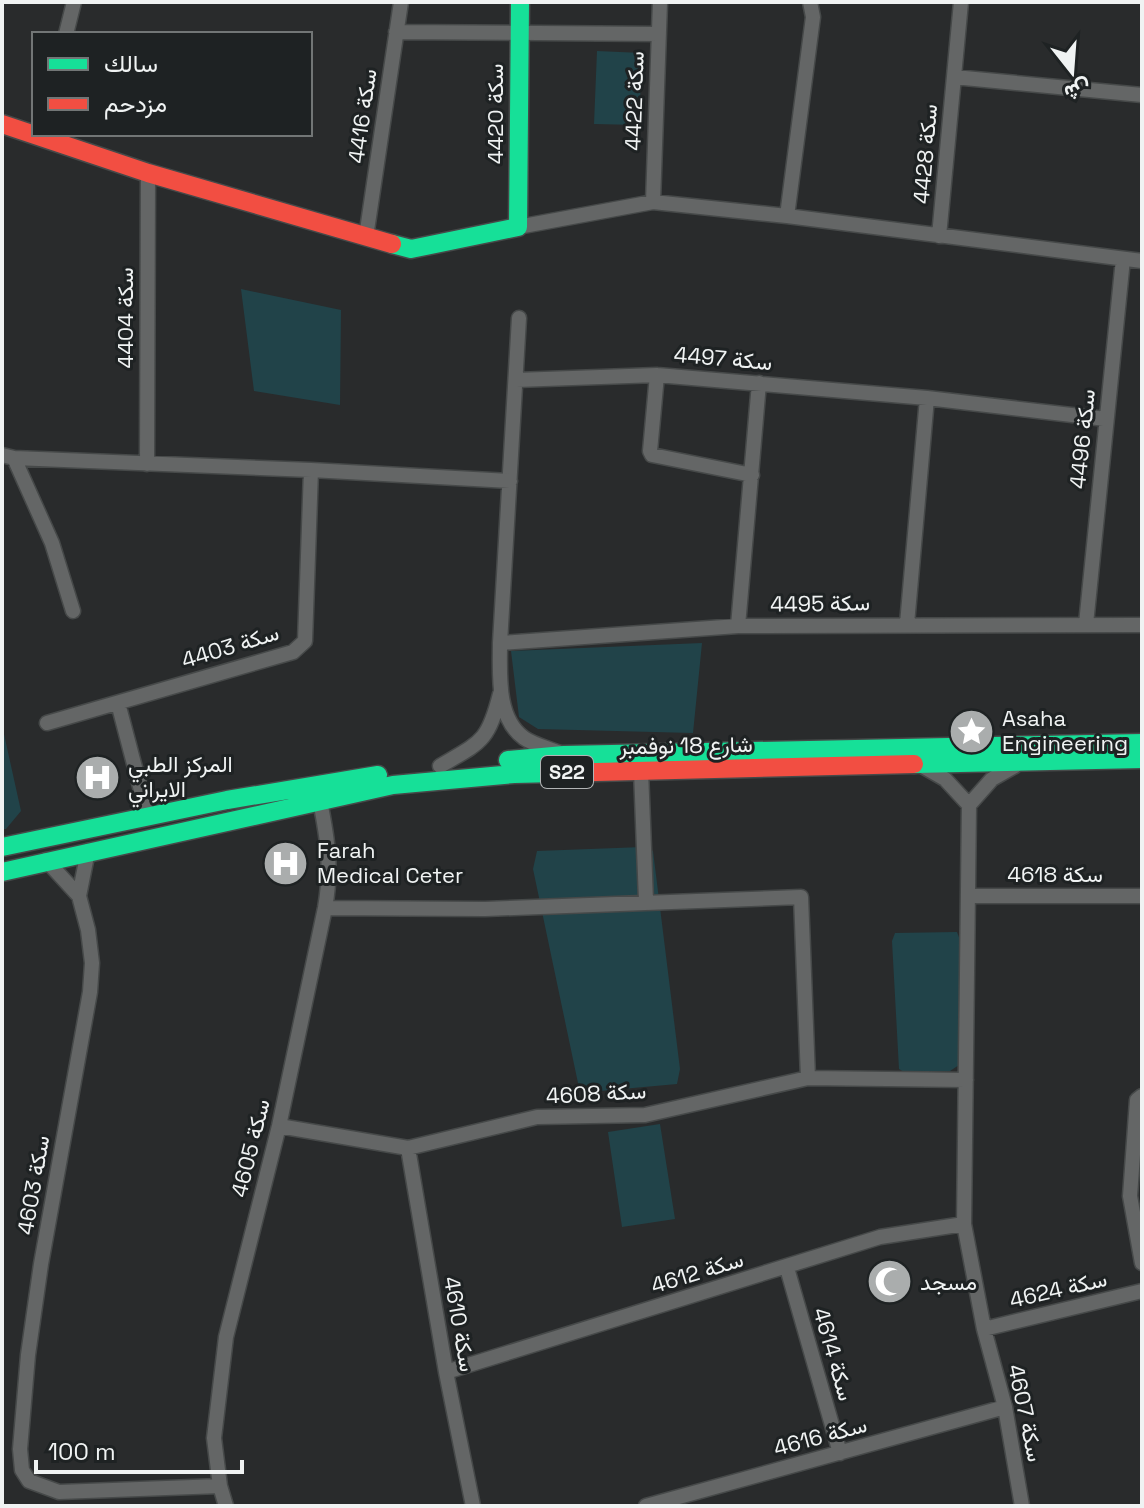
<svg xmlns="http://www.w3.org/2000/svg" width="1144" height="1508" viewBox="0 0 1144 1508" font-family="'Space Grotesk',Vazirmatn,sans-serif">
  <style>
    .green { fill: #214349 }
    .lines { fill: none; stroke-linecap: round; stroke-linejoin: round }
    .street-casing { stroke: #464949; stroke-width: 17 }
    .fast-casing { stroke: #464949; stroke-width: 21 }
    .jam-casing { stroke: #464949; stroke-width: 21 }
    .street { stroke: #646666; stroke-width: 14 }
    .fast { stroke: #16e098; stroke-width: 18 }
    .jam { stroke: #f24e42; stroke-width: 18 }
    .labels { text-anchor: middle; stroke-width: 6; stroke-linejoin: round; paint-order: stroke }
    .shield { fill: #1e2223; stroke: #b1b4b5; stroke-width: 2 }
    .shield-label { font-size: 20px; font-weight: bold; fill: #f0f3f3 }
    .street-label { font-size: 22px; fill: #f0f3f3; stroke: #1e2223 }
    .poi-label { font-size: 22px; fill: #f0f3f3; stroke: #1e2223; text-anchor: start }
  </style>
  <rect width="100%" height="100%" fill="#292b2c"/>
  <path class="green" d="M597 51 642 53 639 125 594 124Z
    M241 289 341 310 340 405 254 391Z
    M702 643 693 733 538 729 519 717 511 651Z
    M2 725 21 811 6 829H2Z
    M643 847 653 851 680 1069 677 1084 589 1092 578 1083 533 869 537 851Z
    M957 932 960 940 959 1065 950 1071 904 1072 899 1069 892 941 895 933Z
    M660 1124 675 1219 622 1227 608 1132Z"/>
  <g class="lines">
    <defs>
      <path id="street" d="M396 32 659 34
        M66 34 74 2
        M954 77 1142 95
        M653 202 660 2
        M787 216 813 17 810 2
        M518 227 653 202 787 216 1142 261
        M939 236 961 2
        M366 237 401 2
        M519 318 500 643C500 674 496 718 524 738 534 745 548 748 560 753
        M657 375 650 451 652 455 752 475
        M516 380 657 375 927 398 1106 419
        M2 455 14 458 311 470 510 481
        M14 458 52 543 73 611
        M147 464 148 173
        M907 624 927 398
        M1086 624 1123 259
        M738 626 759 383
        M500 643 738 626 1142 625
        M118 703 148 817
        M47 723 293 652 305 641 311 470
        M440 766C481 742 488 742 500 694
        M1015 766 992 779 969 805 964 1224 984 1329 1005 1407 1022 1506
        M924 767 945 779 969 805
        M641 771 646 901
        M88 851 79 896 88 930 92 963 90 992 41 1264 28 1355 20 1449 22 1470 29 1481 59 1492 220 1486
        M46 860 79 896
        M968 896H1142
        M325 908 485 909 801 897 808 1078
        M1142 1096 1137 1100 1130 1196 1142 1263
        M279 1126 408 1148 537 1117 645 1115 808 1078 966 1080
        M408 1148 446 1372 473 1506
        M787 1268 840 1453
        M984 1329 1142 1291
        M446 1372 880 1237 964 1224
        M226 1506 220 1486 214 1438 226 1337 279 1126 325 908C332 868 328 841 320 801
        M646 1506 1005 1407"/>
      <path id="fast" d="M392 244 411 249 518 227 520 2
        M508 760 564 755 1142 743
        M914 764 1142 759
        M2 847 227 800 378 775
        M2 872 393 785 514 774 557 773"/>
      <path id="jam" d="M2 124 148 173 392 244
        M557 773 914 764"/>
    </defs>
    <use href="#street" class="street-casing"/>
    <use href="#fast" class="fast-casing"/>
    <use href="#jam" class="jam-casing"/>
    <use href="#street" class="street"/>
    <use href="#fast" class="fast"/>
    <use href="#jam" class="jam"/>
  </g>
  <defs>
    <symbol id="sight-disc" viewBox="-11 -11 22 22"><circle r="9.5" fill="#aaadad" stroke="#1e2223"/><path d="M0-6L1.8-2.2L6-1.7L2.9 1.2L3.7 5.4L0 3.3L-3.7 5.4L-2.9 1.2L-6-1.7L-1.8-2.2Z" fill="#fff"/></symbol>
    <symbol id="hospital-disc" viewBox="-11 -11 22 22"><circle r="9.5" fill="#aaadad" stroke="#1e2223"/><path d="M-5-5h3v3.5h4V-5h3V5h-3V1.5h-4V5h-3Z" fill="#fff"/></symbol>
    <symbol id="mosque-disc" viewBox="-11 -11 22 22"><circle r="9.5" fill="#aaadad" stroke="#1e2223"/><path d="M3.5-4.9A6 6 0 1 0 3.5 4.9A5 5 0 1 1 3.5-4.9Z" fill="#fff"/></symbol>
  </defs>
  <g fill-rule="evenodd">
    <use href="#sight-disc" x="946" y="706" width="51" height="51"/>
    <use href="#hospital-disc" x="72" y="752" width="51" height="51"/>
    <use href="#hospital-disc" x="260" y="838" width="51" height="51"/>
    <use href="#mosque-disc" x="864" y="1256" width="51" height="51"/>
  </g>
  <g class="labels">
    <rect class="shield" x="541" y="756" width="52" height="32" rx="6"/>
    <g class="shield-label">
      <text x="567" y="779">S22</text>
    </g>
    <g class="street-label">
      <text transform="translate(634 101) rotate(-88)" y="8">سكة 4422</text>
      <text transform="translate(495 114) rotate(-90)" y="8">سكة 4420</text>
      <text transform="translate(362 116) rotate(-82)" y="8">سكة 4416</text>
      <text transform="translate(925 154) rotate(-85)" y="8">سكة 4428</text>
      <text transform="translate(125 318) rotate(-90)" y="8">سكة 4404</text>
      <text transform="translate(723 358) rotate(5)" y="8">سكة 4497</text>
      <text transform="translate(1082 439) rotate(-84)" y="8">سكة 4496</text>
      <text transform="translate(820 603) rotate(-1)" y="8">سكة 4495</text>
      <text transform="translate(230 646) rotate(-17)" y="8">سكة 4403</text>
      <text transform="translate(686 745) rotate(-1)" y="8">شارع 18 نوفمبر</text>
      <text x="1055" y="882">سكة 4618</text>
      <text transform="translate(596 1093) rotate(-3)" y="8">سكة 4608</text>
      <text transform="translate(250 1148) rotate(-76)" y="8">سكة 4605</text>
      <text transform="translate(33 1185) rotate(-80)" y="8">سكة 4603</text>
      <text transform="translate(697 1272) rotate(-17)" y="8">سكة 4612</text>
      <text transform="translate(1058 1289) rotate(-13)" y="8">سكة 4624</text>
      <text transform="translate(460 1324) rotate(80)" y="8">سكة 4610</text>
      <text transform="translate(834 1354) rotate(74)" y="8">سكة 4614</text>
      <text transform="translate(1026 1413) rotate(78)" y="8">سكة 4607</text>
      <text transform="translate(820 1436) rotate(-15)" y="8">سكة 4616</text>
    </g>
    <g class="poi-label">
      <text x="1002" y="726">Asaha<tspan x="1002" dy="25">Engineering</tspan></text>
      <text x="128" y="772">المركز الطبي<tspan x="128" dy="25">الايراني</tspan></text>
      <text x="317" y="858">Farah<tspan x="317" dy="25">Medical Ceter</tspan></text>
      <text x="920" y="1290">مسجد</text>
    </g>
  </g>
  <rect width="1144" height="1508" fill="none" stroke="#f0f3f3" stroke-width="8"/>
  <rect x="32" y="32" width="280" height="104" fill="#1e2223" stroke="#727676" stroke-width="2"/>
  <rect x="48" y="58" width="40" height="12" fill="#16e098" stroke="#727676" stroke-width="2"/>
  <text x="104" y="72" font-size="24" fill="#f0f3f3">سالك</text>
  <rect x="48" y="98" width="40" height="12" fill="#f24e42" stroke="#727676" stroke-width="2"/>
  <text x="104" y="112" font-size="24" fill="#f0f3f3">مزدحم</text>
  <g transform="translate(1072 72) rotate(163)" stroke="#1e2223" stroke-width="6" paint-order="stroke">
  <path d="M0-6L14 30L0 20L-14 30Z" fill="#f0f3f3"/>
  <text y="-12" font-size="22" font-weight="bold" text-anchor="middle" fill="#f0f3f3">ش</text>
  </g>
  <path d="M36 1460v12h206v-12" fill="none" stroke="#f0f3f3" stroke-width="4"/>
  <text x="48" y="1460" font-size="24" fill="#f0f3f3" stroke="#1e2223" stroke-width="6" paint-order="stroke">100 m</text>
</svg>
